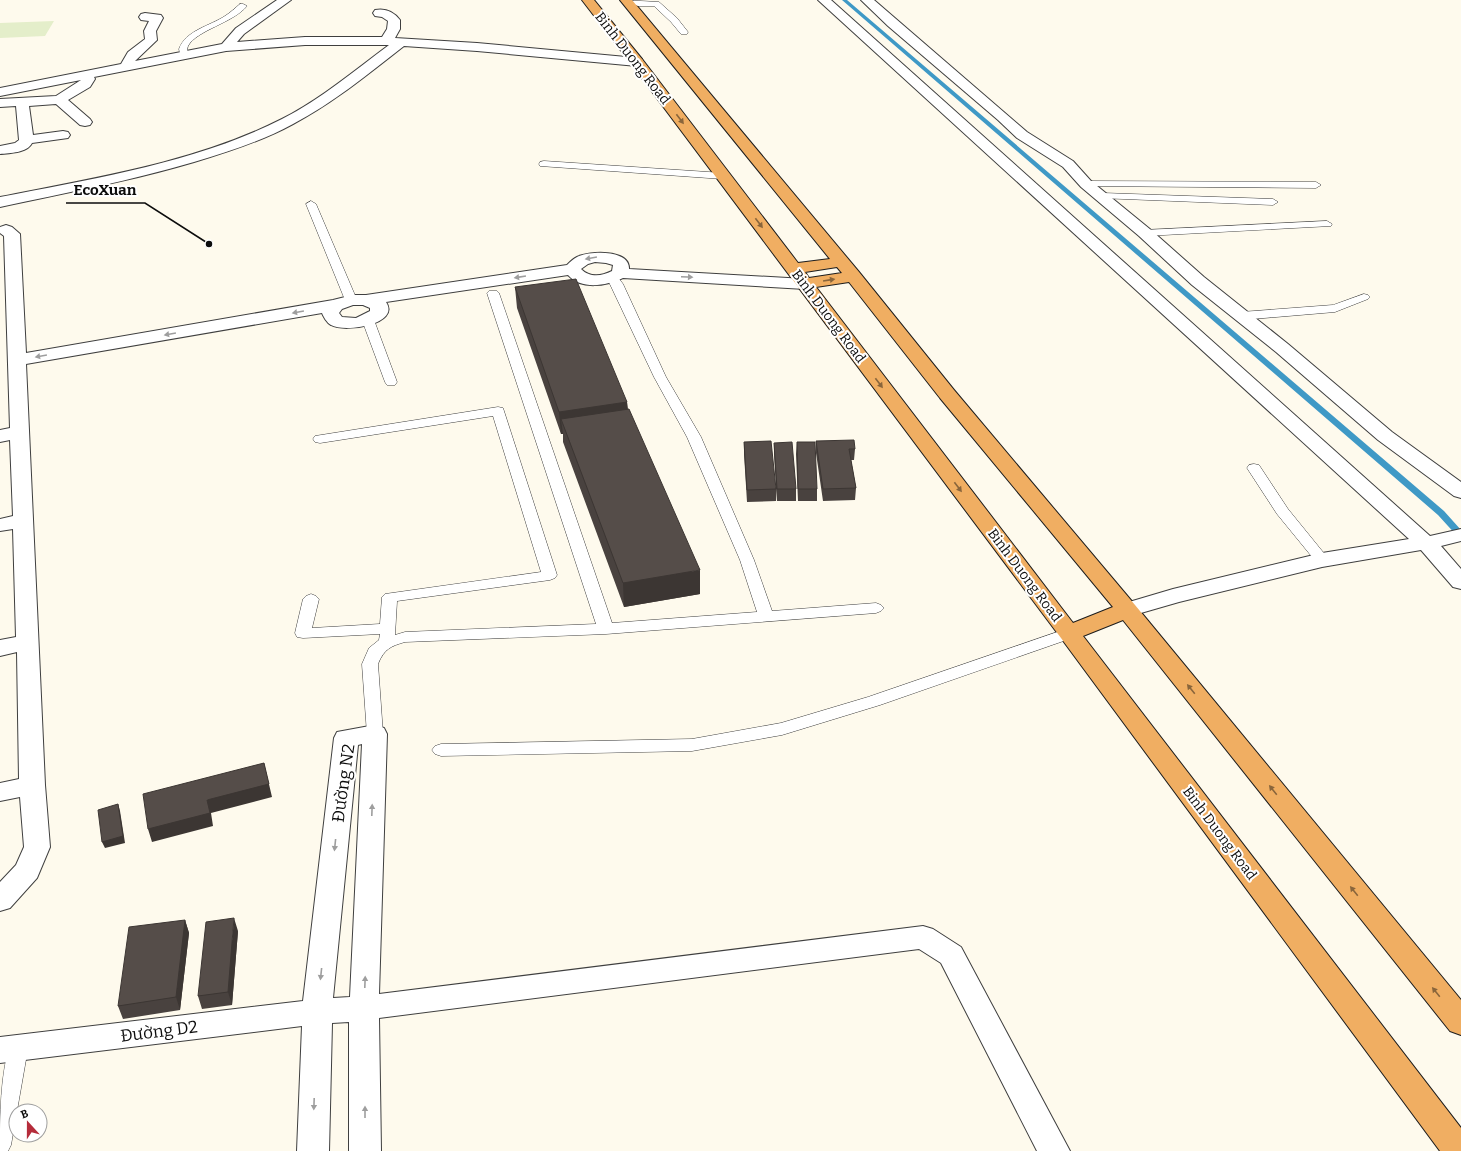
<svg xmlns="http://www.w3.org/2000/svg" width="1461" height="1151" viewBox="0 0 1461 1151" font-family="Bitter,serif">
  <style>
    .pitch { fill: #e4eeca }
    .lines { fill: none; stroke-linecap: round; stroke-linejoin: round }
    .stream { fill: #3f99c6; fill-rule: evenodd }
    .service-casing { stroke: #3f3f3f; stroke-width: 1 }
    .minor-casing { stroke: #3f3f3f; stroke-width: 2 }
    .trunk-casing { stroke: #1d1d1d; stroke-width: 2 }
    .service { fill: #fff; fill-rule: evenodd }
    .minor { fill: #fff; fill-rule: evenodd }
    .trunk { fill: #f0ae62; fill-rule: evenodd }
    .wall { fill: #49423f }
    .shaded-wall { fill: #3c3633 }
    .building { fill: #554d49; stroke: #3c3633 }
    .oneway { fill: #89653b }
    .oneway2 { fill: #9e9e9e }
    .labels { text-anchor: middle; stroke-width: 4; stroke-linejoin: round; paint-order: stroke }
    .street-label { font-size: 14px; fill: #0c0c0c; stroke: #fff }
    .near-street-label { font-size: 17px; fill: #0c0c0c; stroke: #fff }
    .leader { fill: none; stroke: #0c0c0c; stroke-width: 1.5 }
    .callout-dot { fill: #0c0c0c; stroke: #fff; stroke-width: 1.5 }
    .callout-label { font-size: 15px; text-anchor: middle; font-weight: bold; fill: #0c0c0c; stroke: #fff; stroke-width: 4; stroke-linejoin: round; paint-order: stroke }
  </style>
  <rect width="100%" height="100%" fill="#fefaed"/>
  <path class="pitch" d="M54 21 45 36 0 38V23Z"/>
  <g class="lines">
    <path class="stream" d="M842 0H847L1444 511 1461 530V537H1458L1438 515Z"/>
    <defs>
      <path id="service" d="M622 0 659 2 677 18 688 32 687 34H681L671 22 654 6H638Z
        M240 4H243L247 6C233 23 197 30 188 46 186 50 189 54 187 58H181L179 49C186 30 210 26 225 16 230 13 235 8 240 4Z
        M544 161 723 173 728 176 723 179 540 166 539 164 540 162Z
        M1086 181 1316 182 1321 185 1316 188 1082 186 1081 184Z
        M1103 193 1273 199 1278 202 1273 205 1099 198 1098 196Z
        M311 201 316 204 357 300 355 302H347L345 300 306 204Z
        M1327 221 1332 224 1331 226 1145 236 1140 233 1145 230Z
        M613 275 617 276 623 284 666 377 701 437 754 560 772 611 876 603 881 605 884 608 881 611 876 613 606 634 405 642C391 646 384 649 378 664L383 734 381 738 375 740 369 738 367 734 362 664 369 648 379 640 380 634 303 638 297 637 295 633 303 599 306 596 311 594 316 596 319 599 312 628 380 624 382 597 385 594 541 572 493 416 320 443 315 442 313 439 315 436 498 407 503 408 557 575 555 578 550 580 397 601 395 635 405 632 596 624 487 293 489 291H497L499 293 612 623 757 612 740 560 687 437 654 377 607 278 609 276Z
        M1364 294 1368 295 1370 297 1368 299 1335 312 1241 320 1237 319 1235 316 1237 313 1241 312 1333 305Z
        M368 316 372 317 374 320 397 382 395 385H387L385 382 362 320 364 317Z
        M1254 464 1259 465 1288 509 1327 557 1329 560 1327 563 1322 565 1317 563 1277 514 1247 468 1249 465Z
        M1069 628 1075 629 1077 633 1075 637 880 705 782 735 692 751 441 756 435 754 432 750 435 746 441 744 692 739 781 723 868 697Z
        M18 1039 25 1042 28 1048 11 1145 8 1151H0C0 1118 0 1072 11 1042Z"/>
      <path id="minor" d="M277 0H291L244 34 237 42 305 37H382L387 29 388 21 382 17 375 16 373 13 375 10C385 8 394 12 400 20V29L395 38 477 43 637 58 642 59 643 62 642 65 637 66 477 51 404 46C368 74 333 103 293 124 262 141 228 152 194 162 130 181 65 193 0 207V197C95 178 195 163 282 119 321 99 354 71 389 45H305L226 51 94 77 95 79 90 87 68 100 90 119 92 122 90 125 85 126 80 125 56 104 29 106 33 135 63 131 68 132 70 135 68 138 32 143C27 153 10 153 0 154V146L15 143 19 140 16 106 0 107V99L56 96 81 80 0 96V88L121 64 128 52 145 39 144 31 149 21 141 20 139 17 141 14 145 13 161 15 163 18 156 31 157 40 135 61 222 44 236 28Z
        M818 0H831L1430 536 1461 529V541L1441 546 1461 569V589L1453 587 1421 550 1322 567 1179 602 1127 617 1119 615 1116 610 1119 605 1173 589 1322 553 1409 539Z
        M861 0H874L1027 132 1073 161 1091 181 1151 230 1204 277 1288 344 1392 432 1461 482V498L1454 496 1378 440 1276 352 1192 285 1139 236 1081 187 1063 167 1017 138 998 120 888 26Z
        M6 225 12 227 20 234 26 353 333 300 353 295H366L567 265C570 262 573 259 577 257 589 251 630 249 629 269L805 279 811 280 813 284 811 288 805 289 623 278C606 286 581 290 568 275L386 302C401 324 345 333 331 325 327 323 323 316 322 313L26 364 45 785 50 847 37 878 10 908 0 911V882L16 865 24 847 20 797 0 801V783L19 779 17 652 0 656V640L16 637 13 529 0 531V519L13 516 10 440 0 442V430L10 428 4 236 0 233V227ZM595 262 606 263 613 265 612 271C602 276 590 278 581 269L588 264ZM353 305H363L370 308V311L356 318 342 317 339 313 342 309Z
        M375 725 384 728 387 734 379 994 923 926 933 929 961 947 1070 1151H1037L941 963 919 949 379 1018 381 1151H349V1022L332 1023 329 1151H297L302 1026 0 1063V1037L303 1001 334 738 337 732ZM362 744 350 997 333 998 358 745Z"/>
      <path id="trunk" d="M582 0H594L642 59 798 263 830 259 620 0H632L859 272 954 390 1135 605 1461 1000V1035L1450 1031 1123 620 1083 636 1461 1128V1151H1440L1061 638 632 65ZM837 267 842 273 809 278 805 272ZM849 282 940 398 1113 607 1073 623 816 287Z"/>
    </defs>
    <use href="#service" class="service-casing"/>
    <use href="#minor" class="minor-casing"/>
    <use href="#trunk" class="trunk-casing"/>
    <use href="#service" class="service"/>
    <use href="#minor" class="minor"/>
    <use href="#trunk" class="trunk"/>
  </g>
  <path class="wall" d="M515 287 627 402 628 409 700 594 624 607 563 442V434H561L517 308Z
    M816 441 855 449 854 460H851L856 488 855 500 823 501 816 453Z
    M744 442 776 488 774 454V443L796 489V501H777L776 489V501L747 502 744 454Z
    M797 442 817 489V501H798L796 454Z
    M185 920 189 933 180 1010 123 1019 118 1006Z
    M238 931 232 1005 202 1009 198 996Z"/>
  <path class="shaded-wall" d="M627 402 628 425 561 419 563 434H561L559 412Z
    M700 570V594L624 607 623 583Z
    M264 763 272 797 211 813 213 826 152 842 148 829 207 800Z
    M118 804 120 811 125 843 105 848 102 842Z
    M234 918 238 931 232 1005 228 992Z
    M185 920 189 933 180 1010 176 997Z"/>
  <path class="building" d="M576 279 627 402 559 412 515 287Z
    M629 409 700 570 623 583 561 419Z
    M854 440 855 449H849L856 488 823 489 816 441Z
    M771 441 776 489 747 490 744 442Z
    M792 442 796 489H777L774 443Z
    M797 442H815L817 489H798Z
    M264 763 269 784 207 800 210 813 148 829 143 794Z
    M118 804 123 836 102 842 98 810Z
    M234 918 228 992 198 996 206 922Z
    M185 920 176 997 118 1006 129 927Z"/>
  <defs><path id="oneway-solid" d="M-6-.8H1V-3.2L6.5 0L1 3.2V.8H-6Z"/></defs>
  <g class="oneway">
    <use href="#oneway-solid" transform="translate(680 119) rotate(53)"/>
    <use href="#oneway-solid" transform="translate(759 223) rotate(53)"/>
    <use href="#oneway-solid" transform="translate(829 280) rotate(-9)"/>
    <use href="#oneway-solid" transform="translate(879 383) rotate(53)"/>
    <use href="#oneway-solid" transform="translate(958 487) rotate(53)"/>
    <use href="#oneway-solid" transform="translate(1191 689) rotate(-129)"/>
    <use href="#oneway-solid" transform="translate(1273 790) rotate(-129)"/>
    <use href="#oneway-solid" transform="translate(1354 891) rotate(-129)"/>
    <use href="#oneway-solid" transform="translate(1436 992) rotate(-129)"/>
  </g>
  <g class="oneway2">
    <use href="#oneway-solid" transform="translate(591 258) rotate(170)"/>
    <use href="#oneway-solid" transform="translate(520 277) rotate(171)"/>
    <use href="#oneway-solid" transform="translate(687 277) rotate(3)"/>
    <use href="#oneway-solid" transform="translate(298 312) rotate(170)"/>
    <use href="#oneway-solid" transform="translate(170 334) rotate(170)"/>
    <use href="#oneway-solid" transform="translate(41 356) rotate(170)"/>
    <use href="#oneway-solid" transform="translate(372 810) rotate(-88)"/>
    <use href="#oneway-solid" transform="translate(335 845) rotate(96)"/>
    <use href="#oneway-solid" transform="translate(321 974) rotate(96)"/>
    <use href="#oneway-solid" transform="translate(365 982) rotate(-88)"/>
    <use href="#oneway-solid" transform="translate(314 1104) rotate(92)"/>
    <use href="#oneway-solid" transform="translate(365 1112) rotate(-90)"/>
  </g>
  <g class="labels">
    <g class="street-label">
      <text transform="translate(633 58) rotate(52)" y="5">Binh Duong Road</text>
      <text transform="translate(829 316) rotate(53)" y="5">Binh Duong Road</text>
      <text transform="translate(1025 575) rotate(53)" y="5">Binh Duong Road</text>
      <text transform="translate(1220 833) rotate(53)" y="5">Binh Duong Road</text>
    </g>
    <g class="near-street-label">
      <text transform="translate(343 783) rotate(-82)" y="6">Đường N2</text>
      <text transform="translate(159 1031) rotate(-7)" y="6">Đường D2</text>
    </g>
  </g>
  <path class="leader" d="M209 244L145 203H66"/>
  <circle class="callout-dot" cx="209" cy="244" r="4"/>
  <g class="callout-label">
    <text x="105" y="195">EcoXuan</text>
  </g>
  <g transform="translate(28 1123) rotate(339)"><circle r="19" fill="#ffffff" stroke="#9e9e9e"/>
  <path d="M0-3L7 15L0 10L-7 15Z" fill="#b52c3b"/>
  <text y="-6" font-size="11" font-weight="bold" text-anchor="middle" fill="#0c0c0c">B</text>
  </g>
</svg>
